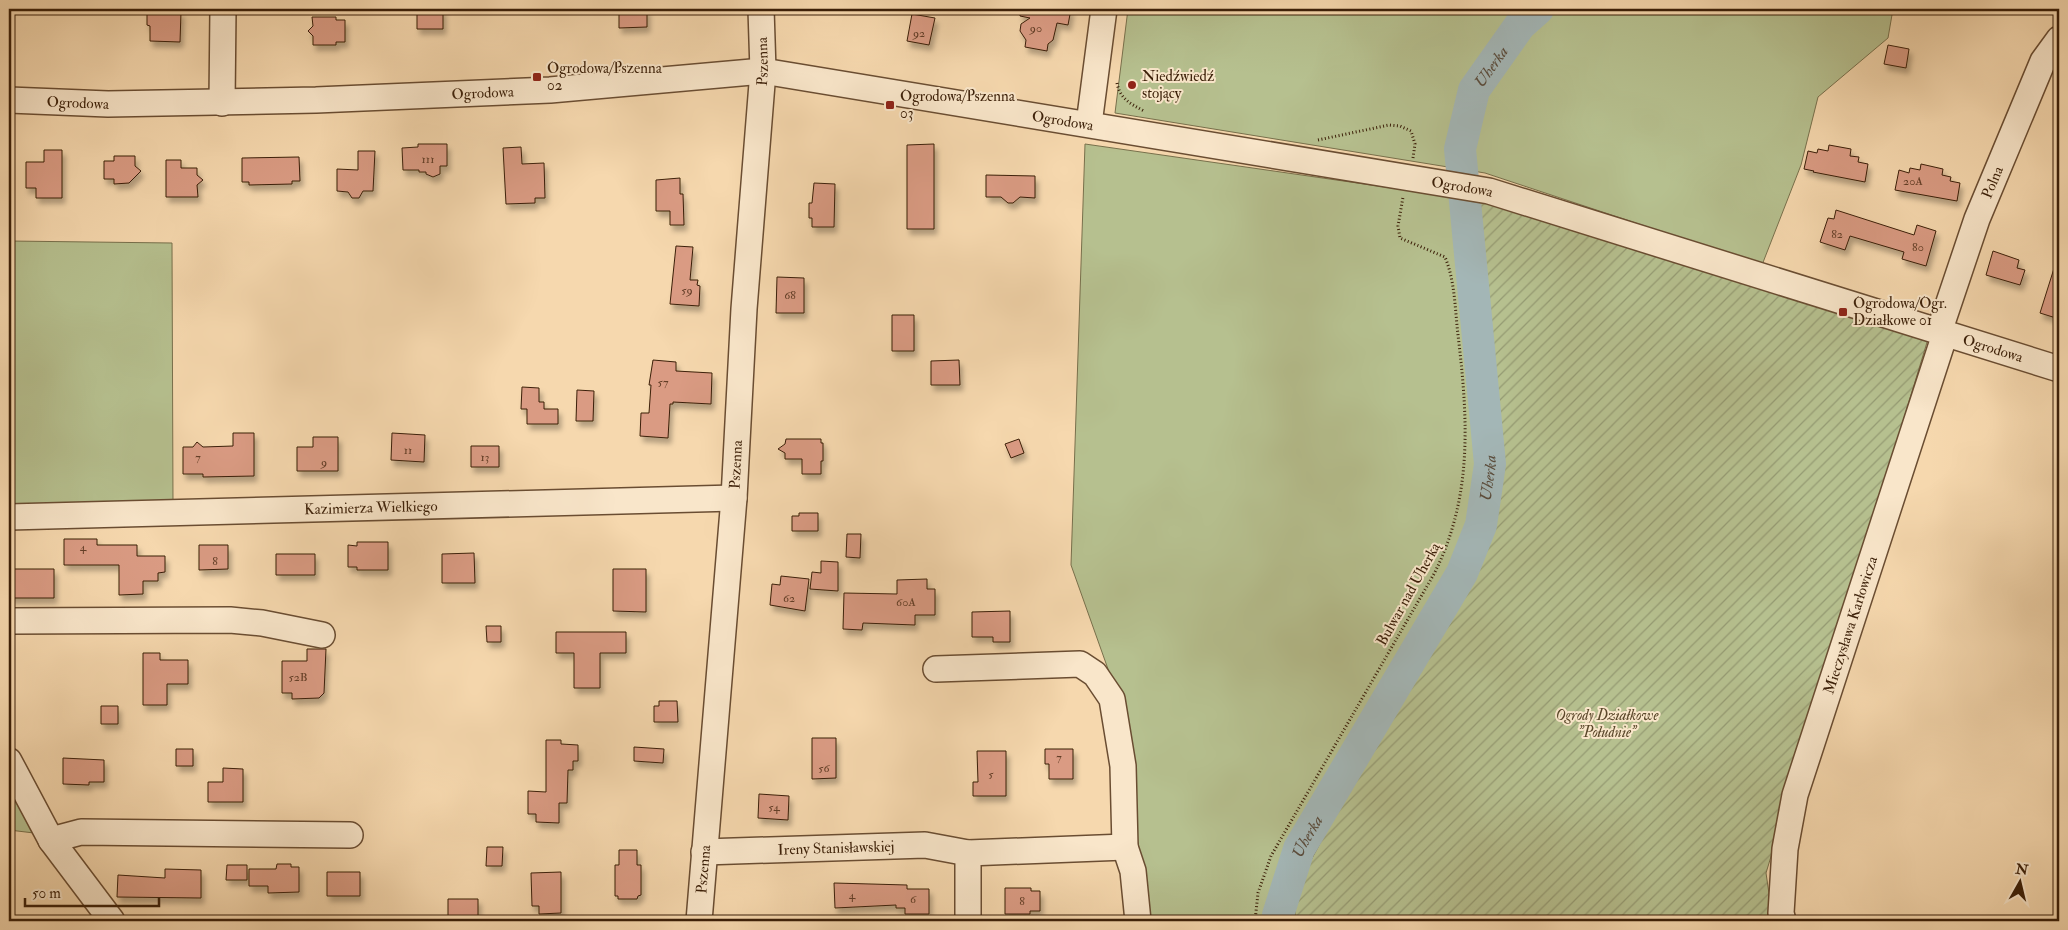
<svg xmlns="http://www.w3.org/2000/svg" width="2068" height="930" viewBox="0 0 2068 930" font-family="'IM FELL Double Pica',serif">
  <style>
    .grass { fill: #b6c08f; stroke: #78704c }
    .garden { fill: url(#garden-furrows); stroke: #78704c }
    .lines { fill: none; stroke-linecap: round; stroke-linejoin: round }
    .river { stroke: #a3b6b6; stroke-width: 32 }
    .building { fill: #da9b83; stroke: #3b1f08; filter: url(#shadow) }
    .minor-casing { stroke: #6a4d32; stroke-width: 28 }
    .path { stroke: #3b1f08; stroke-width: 3; stroke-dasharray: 1 2.5; stroke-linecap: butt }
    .minor { stroke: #f9e6ca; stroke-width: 25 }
    .poi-dot { fill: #8f2418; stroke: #f9e6ca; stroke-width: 2 }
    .labels { text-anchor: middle; stroke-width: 4; stroke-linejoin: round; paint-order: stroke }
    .number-label { font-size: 12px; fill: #633e27 }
    .street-label { font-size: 15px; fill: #3b1f08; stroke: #f9e6ca }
    .poi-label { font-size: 15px; fill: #3b1f08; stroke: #f9e6ca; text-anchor: start }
    .park-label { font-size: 15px; font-style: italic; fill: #5a472a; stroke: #f9e6ca }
    .water-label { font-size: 16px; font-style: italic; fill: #5a4c3c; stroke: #f9e6ca }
  </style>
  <defs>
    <pattern id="garden-furrows" width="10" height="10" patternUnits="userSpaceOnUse" patternTransform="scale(1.25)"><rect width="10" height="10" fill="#b6c08f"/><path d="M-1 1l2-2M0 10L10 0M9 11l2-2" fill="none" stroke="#959b73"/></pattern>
    <filter id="shadow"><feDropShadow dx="3" dy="5.5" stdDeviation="2.5" flood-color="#0004"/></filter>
  </defs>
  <rect width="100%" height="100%" fill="#f6d8ae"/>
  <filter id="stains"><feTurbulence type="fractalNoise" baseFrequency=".004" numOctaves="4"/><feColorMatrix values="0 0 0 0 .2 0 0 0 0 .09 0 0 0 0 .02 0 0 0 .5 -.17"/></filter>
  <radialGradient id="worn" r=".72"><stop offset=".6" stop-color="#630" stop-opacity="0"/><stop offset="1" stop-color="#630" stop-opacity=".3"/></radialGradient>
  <path class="grass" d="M1128 9H1893L1888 38 1818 97 1801 165 1762 265 1485 173 1115 113Z
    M1085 144 1476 200 1498 512 1295 890V921H1146L1124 714 1071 565Z
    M9 241 172 243 173 503 9 504Z
    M9 783 34 833 9 830Z"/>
  <path class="garden" d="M1476 200 1928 339 1766 873 1773 921H1295V890L1498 512Z"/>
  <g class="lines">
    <path class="river" id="s1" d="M1279 921 1278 915 1299 849 1462 573 1481 525 1490 464 1460 149 1474 90 1520 25 1538 9"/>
  </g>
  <path class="building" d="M417 9H443V29H417Z
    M619 9H647V27L619 28Z
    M1020 9H1071L1068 25 1057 23 1053 40 1048 44 1047 51 1025 47 1026 40 1020 31 1021 24 1030 18 1020 16Z
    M147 12H181L180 42 150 41V26L147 25Z
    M912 14 935 18 929 45 907 41Z
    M312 17H336V20H345V42H336V45H313V36L308 31 313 26Z
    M1888 45 1909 49 1906 68 1884 64Z
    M418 144H447V166H440V174L433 177 426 174V172H419V170H403L402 148 418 147Z
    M934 144V229H907V145Z
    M1829 145 1851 149 1850 156 1859 157 1858 162 1868 164 1865 182 1813 172 1814 171 1804 169 1808 151 1817 153 1818 149 1828 151Z
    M521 147 522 164 544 163 545 198H535V203L506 204 503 148Z
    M44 150H62V198H36V188H26V162H44Z
    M358 151H375L373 191H363L359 198H352L348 192 337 191V169L358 170Z
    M114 156H135V166L141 171 129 183 114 184V179H104V161H114Z
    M299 157 300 181H292V184L249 185V182H242V158Z
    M166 160H181V168H197V175L203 180 197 185 198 197H166Z
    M1921 164 1943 169 1942 175 1951 177 1950 181 1960 183 1957 201 1895 190 1899 170 1909 173 1910 168 1920 170Z
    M986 175 1035 176V198L1020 197 1013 203H1008L1001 197H986Z
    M680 178V194H683L684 225H670V211H656V180Z
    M814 183 835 184 834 227H812V218H809V203H812Z
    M1836 210 1914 235 1917 225 1936 231 1926 266 1902 259 1904 252 1850 236 1845 250 1820 242 1828 218 1834 219Z
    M676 246 693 247 690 280H698L697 285 700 286 699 306 670 304Z
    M1993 251 2019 260 2017 268 2025 270 2020 285 1986 275Z
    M2056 262 2059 263V308L2056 318 2040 313Z
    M777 277 804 278V313H776Z
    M892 315H914V351H892Z
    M653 360 676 362V371L712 373 711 404 673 402V404H670L668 438 640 436 641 413H649L651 385H649Z
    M959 360 960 385H931V361Z
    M522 387 539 388V402H544V409H558V424H527V409H521Z
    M577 390 594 391 593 421H576Z
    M233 433H254V476L203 477V474H183V447H193L197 442 203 447 233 446Z
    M392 433 425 435 424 462 391 460Z
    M313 437H338V471H297V447H313Z
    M786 439H821V443H823V461H821V474H802V459H785V453L778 449 785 444Z
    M1019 439 1024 453 1011 458 1005 444Z
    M471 446H499V467H471Z
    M799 513H818V531H792V516H799Z
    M847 534H861L860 558 846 557Z
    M64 539H97V545H137V556H165V572L158 573V581H143V594L119 595V565H64Z
    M357 542H388V570H357V567H348V545L357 546Z
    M199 545H228V569L199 570Z
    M474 553 475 583H442V554Z
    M276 554H315V575H276Z
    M821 561 838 562V591L810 589 812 572 821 573Z
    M9 569H54V598H9Z
    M613 569H646V612L613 611Z
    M781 576 809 579 805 611 770 605 772 584 780 585Z
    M927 579V589H935V615H915V625L863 623 862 630 843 629 844 593 897 594V580Z
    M1010 611V642H993V637H972V612Z
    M486 626H501V642H487Z
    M556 632H626V653H600V688H574V653H556Z
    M307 649H326L324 693 319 698 292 699V693H282V661H307Z
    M143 653H160V660H188V684H167V705H143Z
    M659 701H677L678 722H654V706H659Z
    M101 706H118V724H101Z
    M812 738H836V778L812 779Z
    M546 740H561V744L578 745V761H573V770H568L567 803H559V823L536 822V814H528V791L546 792Z
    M634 747 664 749 663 763 634 761Z
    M176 749H193V766H176Z
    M1045 749H1073V779H1049V764H1045Z
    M977 751H1006V796H973V782H978Z
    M63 758 104 760V782H89V785L63 784Z
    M223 768 243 769V802H208V782H223Z
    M759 794 789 796 788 820 758 818Z
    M487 847H503L502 866H486Z
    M619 850H637V865H641V895L638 896 637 899H618V896H615V865H619Z
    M277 864H291V867H299V892L268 893V886H249V869H276Z
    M227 865H247V880H226Z
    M165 869 201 870V898L117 897 118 875 165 878Z
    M327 872H360V896H327Z
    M561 872V913L539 914V906H532L531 873Z
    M834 883 907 885V889H929V914H905V908H896V905L835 908Z
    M1005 888H1031V891H1040V911H1030V914H1005Z
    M448 899H478V917H448Z"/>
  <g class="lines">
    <defs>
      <g id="minor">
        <path id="s2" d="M9 100 108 104 316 100 550 90 763 71 1489 191 2059 369"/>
        <path d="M222 103 223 9"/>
        <path d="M1089 124 1104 9"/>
        <path id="s3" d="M1939 332 1977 219 2043 61 2059 39"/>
        <path id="s4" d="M9 517 734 498"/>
        <path d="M9 621 230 620 262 623 322 635"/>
        <path d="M936 669 1080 664 1095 674 1112 699 1123 766 1125 847 1133 871 1138 921"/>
        <path d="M9 761 51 840 112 921"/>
        <path d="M51 840 81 832 350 835"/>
        <path id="s5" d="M704 852 925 845 968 853 1125 847"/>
        <path id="s6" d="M699 921 734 498 744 309 763 71 761 9"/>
        <path d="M968 921V853"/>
        <path id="s7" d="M1783 921 1781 913 1785 849 1795 795 1945 334"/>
      </g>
    </defs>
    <use href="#minor" class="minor-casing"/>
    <path class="path" d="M1117 83C1120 99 1131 104 1144 111
      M1318 140 1389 125 1400 126 1411 131 1415 144 1413 158
      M1255 921 1258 893 1271 856 1434 574C1473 497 1468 419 1458 335 1455 309 1455 281 1445 257L1400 238 1398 226 1403 197"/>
    <use href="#minor" class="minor"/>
  </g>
  <g class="poi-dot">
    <rect x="532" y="72" width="10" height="10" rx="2.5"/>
    <circle cx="1132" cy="85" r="5"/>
    <rect x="885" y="100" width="10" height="10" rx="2.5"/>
    <rect x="1838" y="307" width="10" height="10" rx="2.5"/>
  </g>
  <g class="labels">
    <g class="number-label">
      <text x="1036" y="32">90</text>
      <text x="919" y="37">92</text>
      <text x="428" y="163">111</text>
      <text x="1913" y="185">20A</text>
      <text x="1837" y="238">82</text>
      <text x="1918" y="251">80</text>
      <text x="687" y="294">59</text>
      <text x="790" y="299">68</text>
      <text x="663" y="386">57</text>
      <text x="408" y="454">11</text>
      <text x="198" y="461">7</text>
      <text x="485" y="461">13</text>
      <text x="324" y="466">9</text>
      <text x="83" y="551">4</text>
      <text x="215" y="565">8</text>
      <text x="789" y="602">62</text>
      <text x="906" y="606">60A</text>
      <text x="298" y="681">52B</text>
      <text x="1059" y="761">7</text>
      <text x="824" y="772">56</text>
      <text x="991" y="778">5</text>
      <text x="774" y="811">54</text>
      <text x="852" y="899">4</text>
      <text x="913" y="903">6</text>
      <text x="1022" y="905">8</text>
    </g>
    <g class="street-label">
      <text dy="5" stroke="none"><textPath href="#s6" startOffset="862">Pszenna</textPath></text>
      <text dy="5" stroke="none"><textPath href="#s2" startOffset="474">Ogrodowa</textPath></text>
      <text dy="5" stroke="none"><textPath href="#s2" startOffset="69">Ogrodowa</textPath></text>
      <text dy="5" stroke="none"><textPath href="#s2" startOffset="1059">Ogrodowa</textPath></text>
      <text dy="5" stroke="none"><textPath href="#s3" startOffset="159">Polna</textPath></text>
      <text dy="5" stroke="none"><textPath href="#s2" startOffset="1464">Ogrodowa</textPath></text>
      <text dy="5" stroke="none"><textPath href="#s2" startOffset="2019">Ogrodowa</textPath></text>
      <text dy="5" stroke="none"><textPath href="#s6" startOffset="458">Pszenna</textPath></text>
      <text dy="5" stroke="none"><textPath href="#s4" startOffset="362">Kazimierza Wielkiego</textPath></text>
      <text transform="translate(1408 594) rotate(-61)" y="5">Bulwar nad Uherką</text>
      <text dy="5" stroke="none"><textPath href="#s7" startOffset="306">Mieczysława Karłowicza</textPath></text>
      <text dy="5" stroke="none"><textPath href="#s5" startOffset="132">Ireny Stanisławskiej</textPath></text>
      <text dy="5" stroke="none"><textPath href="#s6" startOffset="52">Pszenna</textPath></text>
    </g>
    <g class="poi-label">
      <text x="547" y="73">Ogrodowa/Pszenna<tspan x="547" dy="17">02</tspan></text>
      <text x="1142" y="81">Niedźwiedź<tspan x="1142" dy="17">stojący</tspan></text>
      <text x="900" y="101">Ogrodowa/Pszenna<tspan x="900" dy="17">03</tspan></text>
      <text x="1853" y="308">Ogrodowa/Ogr.<tspan x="1853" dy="17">Działkowe 01</tspan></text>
    </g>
    <g class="park-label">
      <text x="1607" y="720">Ogrody Działkowe<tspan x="1607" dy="17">"Południe"</tspan></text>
    </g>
    <g class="water-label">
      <text dy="6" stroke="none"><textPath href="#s1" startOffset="915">Uherka</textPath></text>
      <text dy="6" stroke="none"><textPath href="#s1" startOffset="495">Uherka</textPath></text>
      <text dy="6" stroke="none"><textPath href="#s1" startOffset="90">Uherka</textPath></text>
    </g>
  </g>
  <rect width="2068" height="930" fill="none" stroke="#f6d8ae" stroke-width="30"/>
  <rect x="10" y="10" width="2048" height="910" fill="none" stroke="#3b1f08" stroke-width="2.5"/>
  <rect x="15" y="15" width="2038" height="900" fill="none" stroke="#3b1f08"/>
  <g transform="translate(2020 882) rotate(8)" stroke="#f9e6ca" stroke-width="4" paint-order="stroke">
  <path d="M0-4L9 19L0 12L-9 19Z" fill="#3b1f08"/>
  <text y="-8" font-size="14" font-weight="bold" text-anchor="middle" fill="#3b1f08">N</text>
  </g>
  <path d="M25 898v8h134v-8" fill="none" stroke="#3b1f08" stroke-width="2.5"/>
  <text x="32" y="898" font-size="15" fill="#3b1f08" stroke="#f9e6ca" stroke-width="4" paint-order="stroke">50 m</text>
  <rect width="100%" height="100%" filter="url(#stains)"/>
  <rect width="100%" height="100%" fill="url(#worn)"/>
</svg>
